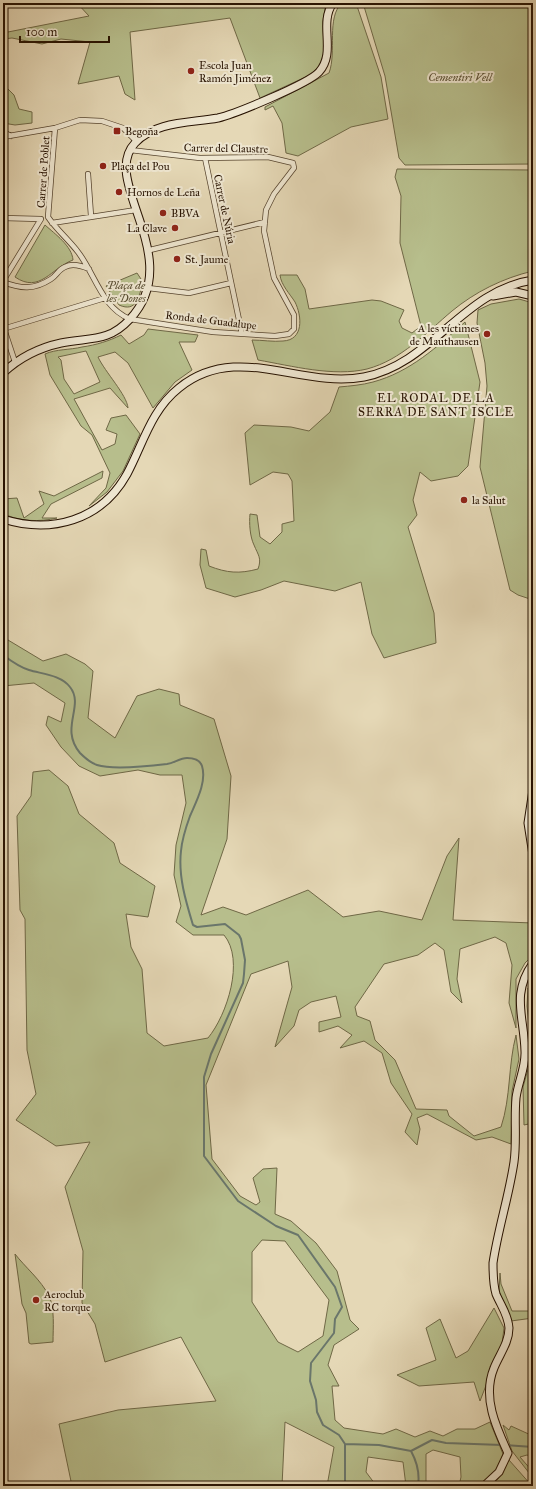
<svg xmlns="http://www.w3.org/2000/svg" width="536" height="1489" viewBox="0 0 536 1489" font-family="'IM FELL Great Primer',serif">
  <style>
    .green { fill: #b7be8c; stroke: #6f6846; fill-rule: evenodd }
    .lines { fill: none; stroke-linecap: round; stroke-linejoin: round }
    .stream { stroke: #6a766b; stroke-width: 2 }
    .street-casing { stroke: #56442e; stroke-width: 6 }
    .secondary-casing { stroke: #271201; stroke-width: 9 }
    .street { stroke: #eee6d0; stroke-width: 4.5 }
    .secondary { stroke: #eee6d0; stroke-width: 7 }
    .poi-dot { fill: #8f2418; stroke: #eee6d0; stroke-width: 1.5 }
    .labels { text-anchor: middle; stroke-width: 4; stroke-linejoin: round; paint-order: stroke }
    .poi-label { font-size: 11px; fill: #271201; stroke: #eee6d0; text-anchor: start }
    .park-label { font-size: 11px; font-style: italic; fill: #594e32; stroke: #eee6d0 }
    .street-label { font-size: 11px; fill: #271201; stroke: #eee6d0 }
    .neighbourhood-label { font-size: 12px; letter-spacing: 1px; fill: #271201; stroke: #eee6d0 }
  </style>
  <rect width="100%" height="100%" fill="#e5d8b6"/>
  <filter id="stains"><feTurbulence type="fractalNoise" baseFrequency=".005" numOctaves="4"/><feColorMatrix values="0 0 0 0 .2 0 0 0 0 .09 0 0 0 0 .02 0 0 0 .5 -.17"/></filter>
  <radialGradient id="worn" r=".72"><stop offset=".6" stop-color="#630" stop-opacity="0"/><stop offset="1" stop-color="#630" stop-opacity=".3"/></radialGradient>
  <path class="green" d="M77 3H326L323 21 324 52 320 65 310 75 260 98 230 18 130 32 135 100 125 94 119 76 78 84 90 42 61 39 42 44 12 38 3 39V23L8 32 89 16Z
    M342 3H356L381 77 388 119 351 127 298 156 286 153 282 123 273 106 265 110V107L329 73C337 52 326 17 342 3Z
    M363 3H533V164L405 165 399 158 385 76Z
    M3 84 14 95 19 109 32 112V123L15 125 3 123Z
    M397 169 533 170V271C503 278 475 292 452 311 426 333 401 360 367 369 334 377 292 366 258 360L252 340C262 340 273 342 283 341 304 340 302 316 295 302 290 294 281 285 280 275H297L305 289 309 309 372 300 381 301 404 310 399 321 402 328 412 333 421 326 400 243 401 196 395 177Z
    M45 225C55 234 72 246 73 260 51 268 40 294 15 277Z
    M137 273 143 282C139 296 137 313 119 305L106 286Z
    M519 299 533 303V600L518 595 510 590 480 467 487 386 485 363 477 323 478 310 491 304Z
    M465 322 480 382 468 466 458 476 431 481 420 472 413 500 417 515 408 527 434 613 436 643 384 658 372 634 361 582 335 591 284 581 261 590 235 597 206 588 200 565 201 549 206 550 209 566C227 573 239 574 258 569 262 558 258 555 254 545 250 537 249 523 250 514L257 515 260 537 270 544 282 532V524L294 521 292 481 288 474 273 472 250 485 245 433 254 425 291 427 309 431 330 412 339 387C350 386 362 385 373 382 410 372 437 347 465 322Z
    M148 329 198 335 195 342H179L192 370 175 382 153 408 128 363 115 352 98 357C105 372 127 395 128 408L110 388 74 399 102 450 115 444 117 434 106 430 111 418 126 415 140 434 123 471 107 492 89 506 106 488 110 473 92 435 81 426 50 375 45 354C56 349 70 350 82 347 96 345 109 341 121 335L129 344 144 335ZM86 351 100 382 74 394 64 379 61 360 58 357Z
    M103 471 102 478 51 504 42 518H57C41 522 17 522 3 513V499L17 498 24 518 44 504 39 491 54 496Z
    M3 637 43 661 66 654 85 664 93 671 88 718 115 738 137 696 159 689 179 694 180 705 214 719 231 776 227 839 201 915 223 907 246 915 308 890 343 917 379 911 422 920 447 856 459 838 453 920 533 923V955L525 963 516 979V1028L509 1003 512 965 506 943 495 937 460 949 457 979 462 1003 451 992 444 950 435 943 418 955 384 964 355 1007 357 1016 370 1021 375 1040 395 1060 416 1109 447 1110 449 1116 474 1136 501 1127C511 1097 508 1065 516 1035L519 1059 512 1091 511 1144 492 1137 476 1140 427 1114 417 1118 420 1129 417 1145 405 1132 412 1114 391 1083 382 1053 364 1041 340 1048 352 1035 338 1026 319 1032V1022L341 1017 336 996 311 1002 299 1010 294 1026 275 1047 292 987 288 961 251 974 206 1085 212 1159 240 1196 256 1205 260 1202 253 1178 263 1169 277 1168 275 1214 291 1221 316 1243 337 1271 350 1320 359 1329 334 1345 328 1365 339 1386H332L335 1420 344 1428 383 1434 396 1429 415 1437 430 1431 443 1436 457 1429H475L490 1422 503 1454 497 1470 478 1486H459L461 1477 460 1457 433 1450 426 1454V1486H406L403 1462 368 1457 366 1472 375 1484V1486H327L334 1447 285 1422 282 1486H72L59 1424 118 1410 216 1401 181 1337 105 1362 95 1324 82 1303 83 1251 65 1187 90 1142 56 1146 16 1120 36 1094 27 1050 25 919 20 910 17 816 31 796 33 772 49 770 68 786 79 814 114 843 120 863 155 886 148 917 126 914 131 947 142 969 147 1033 164 1046 208 1038C227 1015 245 960 224 935H193L176 922 181 906 174 875 176 845 186 803 182 775H160L138 770 100 776 79 766 61 747 46 725 48 716 61 722 65 703 34 683 3 686ZM262 1240 285 1241 329 1300 323 1336 298 1352 278 1342 252 1302V1252Z
    M528 988 533 1007V1123L524 1125 523 1087 532 1055 527 1006Z
    M15 1254C25 1267 41 1280 49 1296 55 1309 53 1328 53 1342L31 1344 29 1343 26 1313 22 1304Z
    M500 1273 501 1284 512 1311H533V1318L511 1321 499 1292Z
    M494 1308 504 1328 502 1344 480 1401 474 1382 419 1386 397 1375 436 1360 426 1328 440 1319 456 1358 468 1351Z
    M503 1425 509 1430 511 1426 533 1436V1457L527 1455 520 1457 533 1472V1478L512 1451Z
    M509 1460 532 1486H490L498 1479Z"/>
  <g class="lines">
    <path class="stream" d="M3 655C11 661 19 667 29 670 42 674 61 675 70 687 85 706 59 728 80 753 85 758 91 763 97 765 113 770 150 766 167 764 174 763 180 758 187 758 193 758 200 760 202 766 207 782 196 802 190 816 186 827 182 839 181 851 178 876 186 902 193 925L197 927 225 924 239 935 241 939 245 960 244 974 243 983 211 1054 204 1077V1156L238 1201 276 1226 298 1235 335 1287 342 1307 335 1319 334 1333 311 1363 310 1381 316 1400 317 1412 323 1425 339 1435 345 1444V1486
      M345 1444 379 1445 411 1451C417 1462 420 1473 418 1486
      M506 1445 533 1447
      M411 1451 432 1440 446 1443 502 1445"/>
    <defs>
      <path id="street" d="M55 128 48 217C56 229 69 240 78 252 95 274 102 308 130 319L213 332 275 336 289 334 294 329V315L274 278 264 231 266 210 274 194 294 168 293 163 268 157 200 158 130 150
        M3 132 11 136
        M3 137 55 128 80 120 102 121 123 128 136 141
        M205 158 242 334
        M88 174 91 216
        M3 218 41 219 3 281
        M52 223 136 210
        M150 250 265 222
        M3 282C21 289 34 290 51 279 56 276 59 269 65 267 72 263 82 266 89 269
        M148 288 189 293 231 283
        M3 326 15 362
        M3 329 105 298"/>
      <path id="secondary" d="M493 296 516 292 533 296
        M3 373C20 357 38 348 61 343 89 337 108 343 130 319 187 258 99 181 135 143 155 121 191 123 218 118 235 114 308 84 319 72 337 52 318 24 333 3
        M3 519C51 534 101 521 127 474 143 444 151 410 179 388 237 341 300 389 364 377 432 364 463 290 533 280
        M533 790 528 823 533 855
        M484 1486 499 1472 508 1453C496 1427 482 1397 494 1368 499 1355 509 1343 509 1328 508 1314 501 1306 496 1294 493 1284 493 1274 493 1263 498 1229 509 1196 514 1162 517 1141 514 1119 516 1098 518 1082 526 1067 525 1051 524 1016 511 994 533 963"/>
    </defs>
    <use href="#street" class="street-casing"/>
    <use href="#secondary" class="secondary-casing"/>
    <use href="#street" class="street"/>
    <use href="#secondary" class="secondary"/>
  </g>
  <g class="poi-dot">
    <circle cx="191" cy="71" r="4"/>
    <rect x="113" y="127" width="8" height="8" rx="2"/>
    <circle cx="103" cy="166" r="4"/>
    <circle cx="119" cy="192" r="4"/>
    <circle cx="163" cy="213" r="4"/>
    <circle cx="175" cy="228" r="4"/>
    <circle cx="177" cy="259" r="4"/>
    <circle cx="487" cy="334" r="4"/>
    <circle cx="464" cy="500" r="4"/>
    <circle cx="36" cy="1300" r="4"/>
  </g>
  <g class="labels">
    <g class="poi-label">
      <text x="199" y="69">Escola Juan<tspan x="199" dy="13">Ramón Jiménez</tspan></text>
      <text x="125" y="135">Begoña</text>
      <text x="111" y="170">Plaça del Pou</text>
      <text x="127" y="196">Hornos de Leña</text>
      <text x="171" y="217">BBVA</text>
      <text x="167" y="232" text-anchor="end">La Clave</text>
      <text x="185" y="263">St. Jaume</text>
      <text x="479" y="332" text-anchor="end">A les víctimes<tspan x="479" dy="13">de Mauthausen</tspan></text>
      <text x="472" y="504">la Salut</text>
      <text x="44" y="1298">Aeroclub<tspan x="44" dy="13">RC torque</tspan></text>
    </g>
    <g class="park-label">
      <text x="460" y="81">Cementiri Vell</text>
      <text x="126" y="289">Plaça de<tspan x="126" dy="13">les Dones</tspan></text>
    </g>
    <g class="street-label">
      <text transform="translate(226 148) rotate(1)" y="4">Carrer del Claustre</text>
      <text transform="translate(43 172) rotate(-86)" y="4">Carrer de Poblet</text>
      <text transform="translate(225 209) rotate(78)" y="4">Carrer de Núria</text>
      <text transform="translate(211 320) rotate(7)" y="4">Ronda de Guadalupe</text>
    </g>
    <g class="neighbourhood-label">
      <text x="436" y="402">EL RODAL DE LA<tspan x="436" dy="14">SERRA DE SANT ISCLE</tspan></text>
    </g>
  </g>
  <rect width="536" height="1489" fill="none" stroke="#e5d8b6" stroke-width="16"/>
  <rect x="4" y="4" width="528" height="1481" fill="none" stroke="#271201" stroke-width="2"/>
  <rect x="8" y="8" width="520" height="1473" fill="none" stroke="#271201"/>
  <path d="M20 36v6h89v-6" fill="none" stroke="#271201" stroke-width="2"/>
  <text x="26" y="36" font-size="12" fill="#271201" stroke="#eee6d0" stroke-width="3" paint-order="stroke">100 m</text>
  <rect width="100%" height="100%" filter="url(#stains)"/>
  <rect width="100%" height="100%" fill="url(#worn)"/>
</svg>
